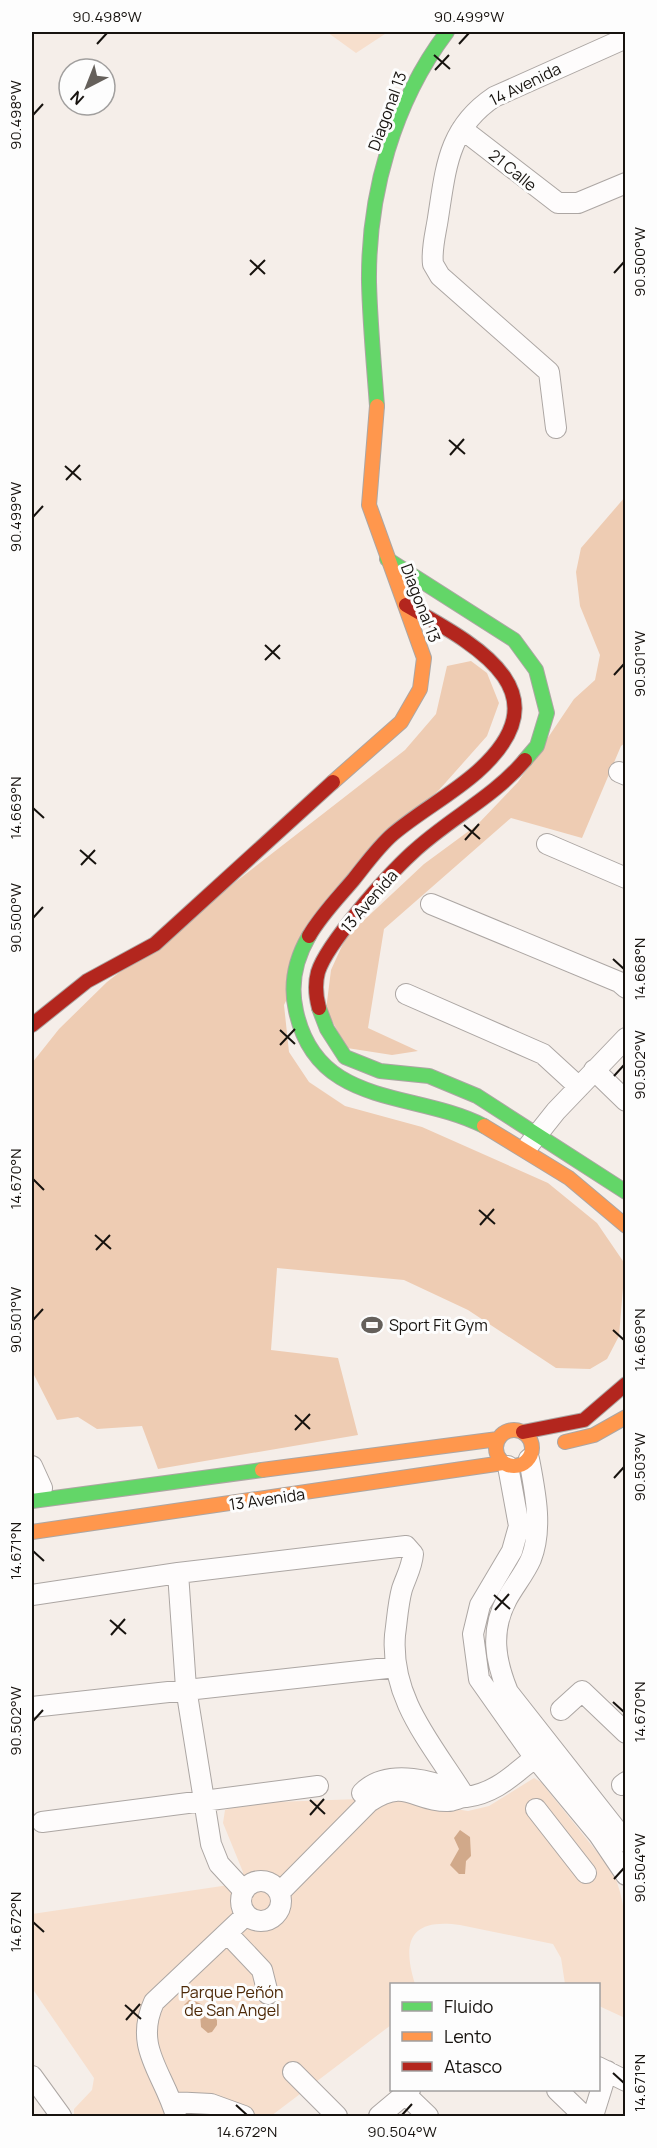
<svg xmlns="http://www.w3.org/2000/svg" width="657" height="2148" viewBox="0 0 657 2148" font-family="Manrope,sans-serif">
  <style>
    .green { fill: #f7dfcd }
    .forest { fill: #eeccb3 }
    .water { fill: #d1a98a }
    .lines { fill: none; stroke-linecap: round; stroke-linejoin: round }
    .street-casing { stroke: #aca6a3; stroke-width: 22 }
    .fast-casing { stroke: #aca6a3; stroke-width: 16 }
    .slow-casing { stroke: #aca6a3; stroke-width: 16 }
    .jam-casing { stroke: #aca6a3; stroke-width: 16 }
    .street { stroke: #fefcfc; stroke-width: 20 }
    .fast { stroke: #63d668; stroke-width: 14 }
    .slow { stroke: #ff974d; stroke-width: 14 }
    .jam { stroke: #b3261e; stroke-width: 14 }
    .ticks { fill: none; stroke: #17130f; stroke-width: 2 }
    .labels { text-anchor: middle; stroke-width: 6; stroke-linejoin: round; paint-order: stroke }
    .street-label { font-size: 16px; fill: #17130f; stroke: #fdfdfd }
    .poi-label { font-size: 16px; fill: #17130f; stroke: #fdfdfd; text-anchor: start }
    .park-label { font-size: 16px; fill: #4d2907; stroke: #fdfdfd }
    .neatline { fill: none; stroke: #17130f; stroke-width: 2 }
    .ticks-label { font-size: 15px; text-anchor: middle; fill: #17130f }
  </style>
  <rect width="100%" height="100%" fill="#f5eee9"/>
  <path class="green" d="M327 32H388L356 53Z
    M534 1778 541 1782 613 1872C633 1917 625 1970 625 2018L599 2006 598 1984H565L561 1958 553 1944 460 1925C409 1918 402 1942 415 1984H392L391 2025 271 2116H74V2109L92 2090 94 2078 32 1988V1914L229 1885 242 1878 243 1872 223 1823 225 1810 250 1803 387 1798 468 1811 489 1806Z"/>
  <path class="forest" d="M625 497V743L621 746 582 838 511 818 384 929 368 1028 418 1051 392 1055 347 1048 326 1010 331 970 346 937 424 864 477 825 518 782 574 699 595 680 600 655 580 606 576 572 581 548Z
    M471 661 487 673 499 703 487 736 439 790 346 876 284 1005 289 1052 309 1082 345 1106 422 1127 548 1183 597 1223 625 1264 619 1336 607 1359 590 1369 556 1368 468 1310 404 1280 277 1268 271 1350 338 1358 358 1435 158 1469 142 1426 97 1429 78 1417 57 1420 32 1371V1063L59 1029 107 982 405 750 436 714 447 666Z"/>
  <path class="water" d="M460 1830 470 1837 471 1856 466 1861 465 1874H459L450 1865 459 1849 454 1838Z
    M190 1999 201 2004 217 2020V2025L212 2032 208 2033 201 2027 200 2014 184 2005Z"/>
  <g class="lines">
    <defs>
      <path id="street" d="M462 129 558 203H578L626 183
        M556 428 549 372 440 276 433 264C431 249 436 232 438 218 446 167 448 128 494 97L626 38
        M619 772 626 775
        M547 844 626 878
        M431 904 619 982 626 988
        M406 994 543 1054 579 1087
        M594 1070 626 1101
        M529 1145 556 1111 626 1038
        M529 1459C535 1491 543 1528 531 1559 525 1573 514 1586 507 1599 490 1631 495 1660 508 1692L626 1842
        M32 1466 42 1488
        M508 1466 519 1526 512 1551 480 1605 473 1634 479 1679 532 1754 599 1835 626 1875
        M178 1573 186 1688 211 1844 219 1864 244 1891
        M32 1595 178 1573 406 1546 413 1554C412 1567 406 1577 402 1589 398 1603 397 1621 395 1635 390 1700 433 1745 465 1797
        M32 1707 396 1667
        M561 1710 582 1691 626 1733
        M622 1785 626 1782
        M362 1793C387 1767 438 1780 465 1797
        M536 1809 586 1873
        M42 1822 318 1786
        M241 1901a20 20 0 1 1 40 0a20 20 0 1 1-40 0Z
        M280 1892 369 1802C407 1777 414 1802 448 1801 454 1801 460 1797 466 1797 499 1793 517 1770 544 1751
        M227 1933 262 1970 268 1994
        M598 2067 626 2081
        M293 2072 337 2116
        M32 2076 61 2116
        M557 2090 584 2116
        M404 2093 428 2116
        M172 2102 211 2104 244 2116
        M176 2116C164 2073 133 2048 154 2002L246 1915
        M379 2116 410 2090
        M593 2116 607 2071"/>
      <path id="fast" d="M377 406C374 365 370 323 369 282 368 194 394 102 447 32
        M387 559 514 640 536 670 547 713 537 746 525 760
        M309 936C295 960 290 985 296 1011 317 1109 414 1090 484 1126
        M319 1008 327 1029 345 1057 380 1071 429 1076 477 1096 626 1192
        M32 1501 262 1470"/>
      <path id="slow" d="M333 782 401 722 420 689 424 658 369 505 377 406
        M484 1126 569 1178 626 1226
        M496 1448a18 18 0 1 1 36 0a18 18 0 1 1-36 0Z
        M565 1442 594 1435 626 1417
        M262 1470 498 1439
        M32 1532 503 1463"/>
      <path id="jam" d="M309 936C321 915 338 898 354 879 366 864 378 847 393 834 419 812 451 795 477 772 568 691 474 644 406 605
        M319 1008C316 997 315 983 318 972 327 943 388 875 412 853 448 819 493 798 525 760
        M32 1025 87 981 155 944 333 782
        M523 1432 584 1420 626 1384"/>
    </defs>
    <use href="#street" class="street-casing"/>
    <use href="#fast" class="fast-casing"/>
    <use href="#slow" class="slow-casing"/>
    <use href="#jam" class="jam-casing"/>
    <use href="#street" class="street"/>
    <use href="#fast" class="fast"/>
    <use href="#slow" class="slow"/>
    <use href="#jam" class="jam"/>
  </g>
  <path class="ticks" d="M97 44 107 33M459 44 469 33M434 55 450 69M435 70 449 55M33 115 43 104M250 260 265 274M614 273 624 262M250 275 265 260M449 440 465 454M450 455 464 439M65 466 81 480M66 480 80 465M33 517 43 506M265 645 280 659M265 660 280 645M614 675 624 664M33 808 44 818M464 825 480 839M465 840 479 824M80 850 96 864M81 865 95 850M33 918 43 907M613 959 624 969M280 1030 295 1044M280 1045 295 1029M614 1076 624 1065M33 1179 44 1190M479 1210 495 1224M480 1225 494 1209M95 1235 111 1249M96 1250 110 1235M33 1320 43 1309M613 1330 624 1340M295 1415 310 1429M295 1430 310 1414M614 1478 624 1467M33 1551 44 1561M494 1595 510 1609M495 1610 509 1594M110 1620 126 1634M111 1635 125 1619M613 1702 624 1712M33 1721 43 1710M310 1800 325 1814M310 1815 324 1799M614 1879 624 1868M33 1922 44 1932M125 2005 141 2019M126 2020 140 2004M613 2073 624 2083M236 2105 247 2115M402 2115 412 2104"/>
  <defs>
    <symbol id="stadium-bare" viewBox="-9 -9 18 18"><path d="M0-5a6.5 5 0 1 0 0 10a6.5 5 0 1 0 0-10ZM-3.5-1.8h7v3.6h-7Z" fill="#65605b" stroke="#fdfdfd" stroke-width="2.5" paint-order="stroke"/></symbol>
  </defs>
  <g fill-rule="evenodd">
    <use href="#stadium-bare" x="357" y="1310" width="30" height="30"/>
  </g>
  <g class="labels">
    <g class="street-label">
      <text transform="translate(525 84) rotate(-26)" y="6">14 Avenida</text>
      <text transform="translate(387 111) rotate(-70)" y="6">Diagonal 13</text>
      <text transform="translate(513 170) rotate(39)" y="6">21 Calle</text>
      <text transform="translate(421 603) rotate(69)" y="6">Diagonal 13</text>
      <text transform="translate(369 901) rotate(-49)" y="6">13 Avenida</text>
      <text transform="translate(267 1499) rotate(-8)" y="6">13 Avenida</text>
    </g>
    <g class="poi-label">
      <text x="389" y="1331">Sport Fit Gym</text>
    </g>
    <g class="park-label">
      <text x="232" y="1998">Parque Peñón<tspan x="232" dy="18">de San Angel</tspan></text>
    </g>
  </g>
  <rect width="657" height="2148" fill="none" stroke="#fdfdfd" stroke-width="66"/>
  <rect x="390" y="1983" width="210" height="108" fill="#fdfdfd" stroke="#a19f9e" stroke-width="1.5"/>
  <rect x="402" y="2002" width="30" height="9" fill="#63d668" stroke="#a19f9e" stroke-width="1.5"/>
  <text x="444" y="2013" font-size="18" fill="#17130f">Fluido</text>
  <rect x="402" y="2032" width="30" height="9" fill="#ff974d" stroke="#a19f9e" stroke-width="1.5"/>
  <text x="444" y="2043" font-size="18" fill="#17130f">Lento</text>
  <rect x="402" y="2062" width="30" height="9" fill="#b3261e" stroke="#a19f9e" stroke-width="1.5"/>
  <text x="444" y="2073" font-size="18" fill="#17130f">Atasco</text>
  <g transform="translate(87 87) rotate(222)"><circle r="28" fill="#fdfdfd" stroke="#a19f9e" stroke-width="1.5"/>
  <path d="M0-4.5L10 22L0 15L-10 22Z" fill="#65605b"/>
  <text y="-9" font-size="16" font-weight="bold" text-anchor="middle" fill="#17130f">N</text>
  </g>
  <rect x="33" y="33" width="591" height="2082" class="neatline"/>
  <g class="ticks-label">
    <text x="107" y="22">90.498°W</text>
    <text x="469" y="22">90.499°W</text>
    <text transform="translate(16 115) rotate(-90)" y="5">90.498°W</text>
    <text transform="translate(640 262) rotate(-90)" y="5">90.500°W</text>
    <text transform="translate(16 517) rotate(-90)" y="5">90.499°W</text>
    <text transform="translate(640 664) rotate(-90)" y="5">90.501°W</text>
    <text transform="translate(16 808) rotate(-90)" y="5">14.669°N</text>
    <text transform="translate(16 918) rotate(-90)" y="5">90.500°W</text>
    <text transform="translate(640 969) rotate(-90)" y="5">14.668°N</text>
    <text transform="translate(640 1065) rotate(-90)" y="5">90.502°W</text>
    <text transform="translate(16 1179) rotate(-90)" y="5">14.670°N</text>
    <text transform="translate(16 1320) rotate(-90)" y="5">90.501°W</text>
    <text transform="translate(640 1340) rotate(-90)" y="5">14.669°N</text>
    <text transform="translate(640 1467) rotate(-90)" y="5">90.503°W</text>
    <text transform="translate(16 1551) rotate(-90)" y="5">14.671°N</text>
    <text transform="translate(640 1712) rotate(-90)" y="5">14.670°N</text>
    <text transform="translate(16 1721) rotate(-90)" y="5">90.502°W</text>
    <text transform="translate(640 1868) rotate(-90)" y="5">90.504°W</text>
    <text transform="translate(16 1922) rotate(-90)" y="5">14.672°N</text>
    <text transform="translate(640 2083) rotate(-90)" y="5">14.671°N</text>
    <text x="247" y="2137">14.672°N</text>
    <text x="402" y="2137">90.504°W</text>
  </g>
</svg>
